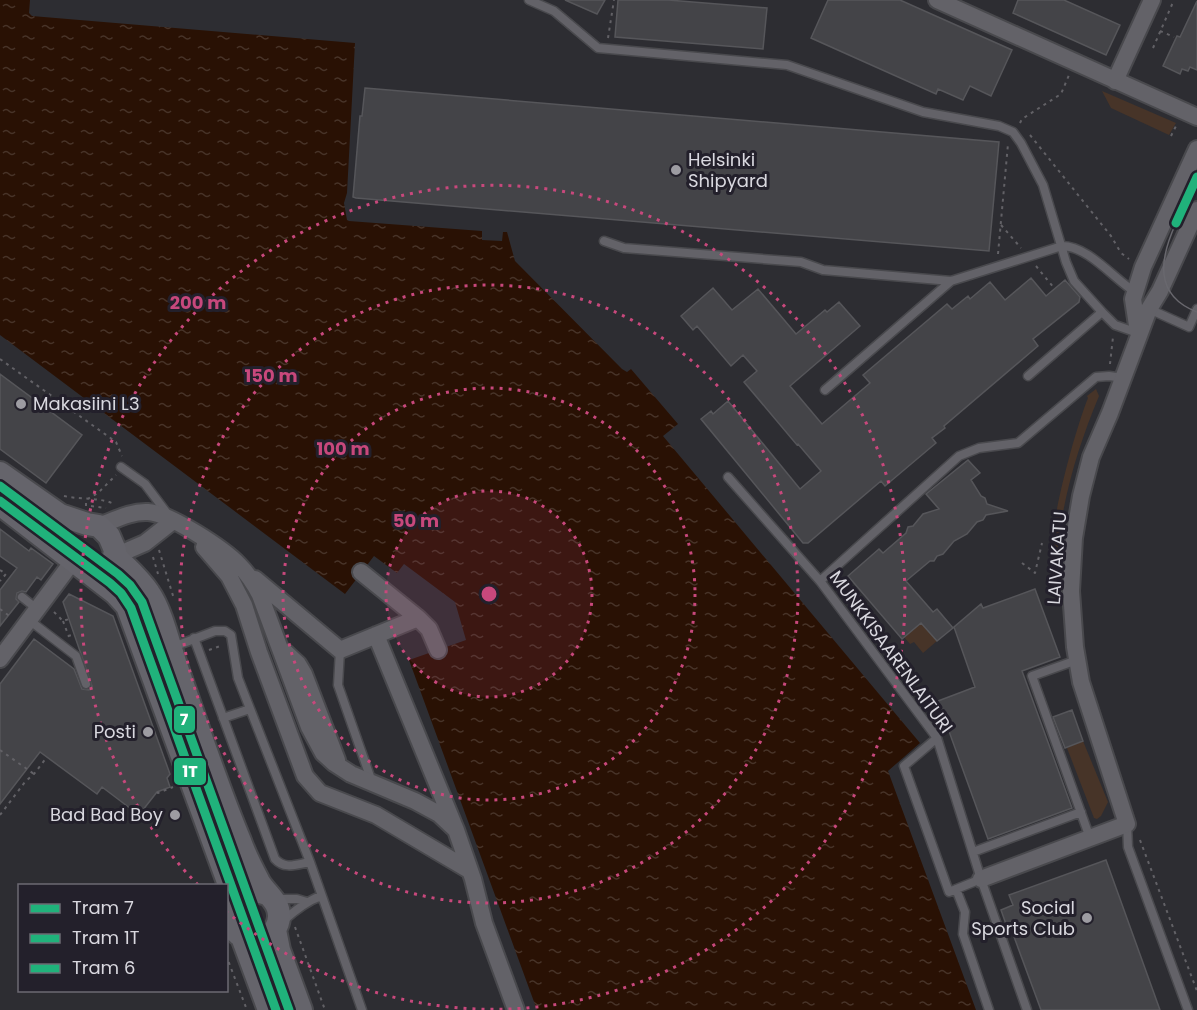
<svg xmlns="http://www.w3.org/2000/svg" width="1197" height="1010" viewBox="0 0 1197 1010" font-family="Poppins,sans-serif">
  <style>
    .grass { fill: #473428 }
    .water { fill: url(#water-ripples) }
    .building { fill: #444448; stroke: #56565a; stroke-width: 1.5 }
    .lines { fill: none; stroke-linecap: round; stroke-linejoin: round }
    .lane-casing { stroke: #49494d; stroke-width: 11 }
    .street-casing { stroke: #49494d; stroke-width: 20 }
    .secondary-casing { stroke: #49494d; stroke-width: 26 }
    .path { stroke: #626166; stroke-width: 2; stroke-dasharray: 3 4.5; stroke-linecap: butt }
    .lane { stroke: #636268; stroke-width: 8 }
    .street { stroke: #636268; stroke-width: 16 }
    .secondary { stroke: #65646b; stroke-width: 22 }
    .tram { stroke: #69686e; stroke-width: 1.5 }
    .tram-1-casing { stroke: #23202b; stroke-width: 14 }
    .tram-2-casing { stroke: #23202b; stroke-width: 14 }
    .tram-3-casing { stroke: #23202b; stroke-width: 14 }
    .tram-1 { stroke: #20b27b; stroke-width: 9 }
    .tram-2 { stroke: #20b27b; stroke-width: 9 }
    .tram-3 { stroke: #20b27b; stroke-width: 9 }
    .ring { fill: none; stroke: #c8487c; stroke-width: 3; stroke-dasharray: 3 6 }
    .poi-dot { fill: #9d9ca2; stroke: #23202b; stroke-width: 2 }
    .labels { text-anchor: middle; stroke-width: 6; stroke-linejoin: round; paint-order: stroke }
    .poi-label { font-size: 18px; fill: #d9d8df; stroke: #23202b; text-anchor: end }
    .street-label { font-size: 18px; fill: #d9d8df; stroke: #23202b }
    .centre { fill: #c8487c; stroke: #23202b; stroke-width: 3 }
    .ring-label { font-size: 18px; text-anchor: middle; font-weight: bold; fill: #c8487c; stroke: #23202b; stroke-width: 6; stroke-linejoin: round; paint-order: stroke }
    .line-badge { stroke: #23202b; stroke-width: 2 }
    .badge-label { font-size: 16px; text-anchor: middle; font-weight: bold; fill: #fff }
  </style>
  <defs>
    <pattern id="water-ripples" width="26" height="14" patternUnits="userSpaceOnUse" patternTransform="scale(1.5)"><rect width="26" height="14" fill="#291104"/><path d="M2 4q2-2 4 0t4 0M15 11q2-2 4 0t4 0" fill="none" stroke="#473328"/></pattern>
  </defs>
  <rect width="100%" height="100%" fill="#2d2d32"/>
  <path class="grass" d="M1102 91 1176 123 1169 135 1111 108Z
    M1096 389 1099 396C1076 451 1060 507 1056 567L1052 568C1045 538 1075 430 1088 398L1087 396Z
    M921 623 937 641 923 653 914 642 910 644 904 637Z
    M1083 741 1108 802 1101 816 1097 819 1094 818 1067 748Z"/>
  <path class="water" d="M0 0H30L29 13 32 16 355 43 347 193 344 203 347 220 349 221 482 231V240L502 241 503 232H507L515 261 622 369 627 372 631 369 678 424 663 436 920 743 888 771 976 1010H537L409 660 466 640 455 602 404 564 397 573 374 556 345 594 0 335Z"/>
  <path class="building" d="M565 0H605L597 14Z
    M618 0H668L767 8 763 49 615 37Z
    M828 0H900L1012 50 991 96 970 86 963 100 938 89 936 94 811 38Z
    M1018 0H1064L1120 25 1106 55 1013 13Z
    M1197 1V70L1190 67 1188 71 1182 69 1180 74 1163 66 1177 36 1180 37Z
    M365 88 999 142 989 251 356 198 353 197 360 116H362Z
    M1031 278 1046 296 1065 280 1080 297 1079 302 1033 339 1038 346 944 426 945 428 932 438 936 443 885 486 881 481 808 543H803L701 419 711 411 713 414 728 401 800 489 821 471 798 444 797 445 744 382 757 371 743 355 731 366 697 326 693 330 681 316 713 288 732 310 758 289 796 334 825 310 827 312 839 302 860 326 790 386 822 424 870 383 863 375 947 304 952 309 968 296 970 299 990 282 1005 300Z
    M0 374 82 435 46 483 0 449Z
    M968 460 980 473 971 480 981 496 985 498 987 504 1008 511 986 515 983 520 977 522 967 534 954 541 943 554 937 556 934 561H930L906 581 933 612 937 609 953 628 937 641 921 623 902 639 848 576 879 549 883 553 906 533 908 527 913 526 923 514 939 509 926 494Z
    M0 529 29 551 31 548 53 564 41 580 37 577 26 592 22 591 17 593 16 599 19 602 0 626V590L17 568 0 556Z
    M1035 589 1060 657 1022 671 1072 808 988 839 938 701 975 687 954 627 981 604 983 608Z
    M69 594 113 616 170 774 167 778 170 787 157 792 139 815 102 787 97 794 40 752 0 804V684L34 639 74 669 82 689 89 690 92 686 63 602Z
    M1072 710 1083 741 1065 748 1053 717Z
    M1106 860 1160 1010H1041L1010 926 1007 927 1001 910 1013 905 1009 895Z"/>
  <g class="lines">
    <defs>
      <path id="lane" d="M529 0 554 11 598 48 787 65 923 112 999 126 1013 132 1021 143 1043 185 1066 262 1074 281 1102 312
        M604 241 624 248 801 262 823 270 951 281 1062 246C1088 246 1113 278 1135 292
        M1149 309 1189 327 1197 309
        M1028 376 1102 312 1115 325 1138 333
        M825 390 951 281
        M121 467 145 484 169 516
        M728 477 820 581 937 738 981 879 1027 1010
        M820 581 959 456 979 448 1018 443 1096 377 1109 376 1124 378
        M22 597 37 609
        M29 620 76 656 86 684
        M194 638 275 859C285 870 297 864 310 862
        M340 650 338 685 372 782
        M147 657 215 631H225L231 635 238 678 310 862 362 1010
        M1077 660 1032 676 1090 838
        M223 718 250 709
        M937 738 904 766 949 892 981 879
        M1127 824 1128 847 1188 1010
        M973 852 1081 812
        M956 889 965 912 963 934 989 1010
        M274 899H297L307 902
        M282 922C294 911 307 901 321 896"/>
      <path id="street" d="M937 0 1197 117
        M1115 81 1152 0
        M1138 332 1133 299 1143 267 1197 149
        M99 526C115 520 131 511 148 512 169 513 224 549 239 565 248 574 254 583 260 595L309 727 323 753 334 763 351 774 415 801 439 814 456 830
        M204 547 229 576 244 605 259 652 305 776 320 793 376 815 469 870
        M115 556 145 543 173 521
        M361 572 418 618
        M255 579 340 650 418 618 429 629 438 650
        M376 635 456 830 473 879 484 923 516 1010
        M285 652 298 664 304 674 337 760
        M0 659 73 561
        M981 879 1127 824 1081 682 1075 647 1071 591 1074 538 1081 496 1091 457 1110 413 1149 309 1160 291 1197 210"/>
      <path id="secondary" d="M0 473 60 515 87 524 99 526 109 536 115 550 113 562 109 567
        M0 504 115 593 127 606 235 901
        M115 556C127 568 140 579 149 593 161 610 169 644 176 665 197 724 216 784 240 841 245 855 252 869 259 882 266 894 280 902 279 917 278 935 258 946 243 937 216 923 233 883 267 894
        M275 930 279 950 301 1010
        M242 937 269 1010"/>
    </defs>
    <use href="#lane" class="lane-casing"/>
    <use href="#street" class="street-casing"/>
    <use href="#secondary" class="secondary-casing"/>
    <path class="path" d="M1160 31 1174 37
      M608 38 614 0
      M1153 48 1174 0
      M1020 123 1022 119 1061 94 1069 75
      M1030 135 1111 236 1121 253 1129 259
      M1171 136 1177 124
      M1001 225 1021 248
      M998 254 1008 144
      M1036 266 1054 288
      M0 359 116 442 122 456
      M1110 364 1113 337
      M64 496C81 500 100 497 114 504
      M86 506V500L98 493 116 475
      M91 506 106 508
      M159 550 174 599
      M153 557 158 574
      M1022 563 1035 573 1042 543
      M0 570 6 574 0 581
      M0 609 12 618
      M54 612 63 621 69 619
      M63 621 69 637
      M68 636 75 634
      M209 650 223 645
      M0 750 34 774
      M157 792 158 793 173 787
      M0 815 25 782 34 774 47 757
      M1140 840 1197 991
      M295 927 325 1010
      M226 955 247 1010"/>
    <use href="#lane" class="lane"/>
    <use href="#street" class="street"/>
    <use href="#secondary" class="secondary"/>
    <path class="tram" d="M1176 223C1160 258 1153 295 1197 312"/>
    <defs>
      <path id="tram-1" d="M0 486 118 574 130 585 142 602 289 1010"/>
      <path id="tram-2" d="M0 501 110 583 121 593 131 608 276 1010"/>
      <path id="tram-3" d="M1176 223 1197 177"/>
    </defs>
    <use href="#tram-1" class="tram-1-casing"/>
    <use href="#tram-2" class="tram-2-casing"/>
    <use href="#tram-3" class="tram-3-casing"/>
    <use href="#tram-1" class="tram-1"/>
    <use href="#tram-2" class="tram-2"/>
    <use href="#tram-3" class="tram-3"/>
  </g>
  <circle cx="489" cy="594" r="103" fill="#c8487c" fill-opacity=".12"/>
  <g class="ring">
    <circle cx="489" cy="594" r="103"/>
    <circle cx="489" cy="594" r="206"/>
    <circle cx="489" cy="594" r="309"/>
    <path d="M198 885A412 412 0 1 1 227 912"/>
  </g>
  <g class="poi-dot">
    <circle cx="676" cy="170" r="6"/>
    <circle cx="21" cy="404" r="6"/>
    <circle cx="148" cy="732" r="6"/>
    <circle cx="175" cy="815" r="6"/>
    <circle cx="1087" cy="918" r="6"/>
  </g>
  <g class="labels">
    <g class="poi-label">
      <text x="688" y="166" text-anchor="start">Helsinki<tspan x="688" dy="21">Shipyard</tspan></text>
      <text x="33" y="410" text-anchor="start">Makasiini L3</text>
      <text x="136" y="738">Posti</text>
      <text x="163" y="821">Bad Bad Boy</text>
      <text x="1075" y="914">Social<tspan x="1075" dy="21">Sports Club</tspan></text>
    </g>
    <g class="street-label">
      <text transform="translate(1057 558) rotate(-86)" y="6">LAIVAKATU</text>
      <text transform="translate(891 652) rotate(54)" y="6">MUNKKISAARENLAITURI</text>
    </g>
  </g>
  <circle cx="489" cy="594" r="9" class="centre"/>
  <g class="ring-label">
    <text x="198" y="309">200 m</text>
    <text x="271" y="382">150 m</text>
    <text x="343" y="455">100 m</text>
    <text x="416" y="527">50 m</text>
  </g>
  <g class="line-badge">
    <rect x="173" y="705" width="23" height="29" rx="6" fill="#20b27b"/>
    <rect x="173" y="757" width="34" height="29" rx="6" fill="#20b27b"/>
  </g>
  <g class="badge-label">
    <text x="184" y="725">7</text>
    <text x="190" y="777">1T</text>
  </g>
  <rect x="18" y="884" width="210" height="108" fill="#23202b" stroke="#6c6a73" stroke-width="1.5"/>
  <rect x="30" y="904" width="30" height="9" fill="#20b27b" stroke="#6c6a73" stroke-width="1.5"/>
  <text x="72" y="914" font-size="18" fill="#d9d8df">Tram 7</text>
  <rect x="30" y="934" width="30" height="9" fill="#20b27b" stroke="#6c6a73" stroke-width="1.5"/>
  <text x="72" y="944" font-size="18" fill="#d9d8df">Tram 1T</text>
  <rect x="30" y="964" width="30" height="9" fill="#20b27b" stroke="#6c6a73" stroke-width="1.5"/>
  <text x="72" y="974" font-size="18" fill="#d9d8df">Tram 6</text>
</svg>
